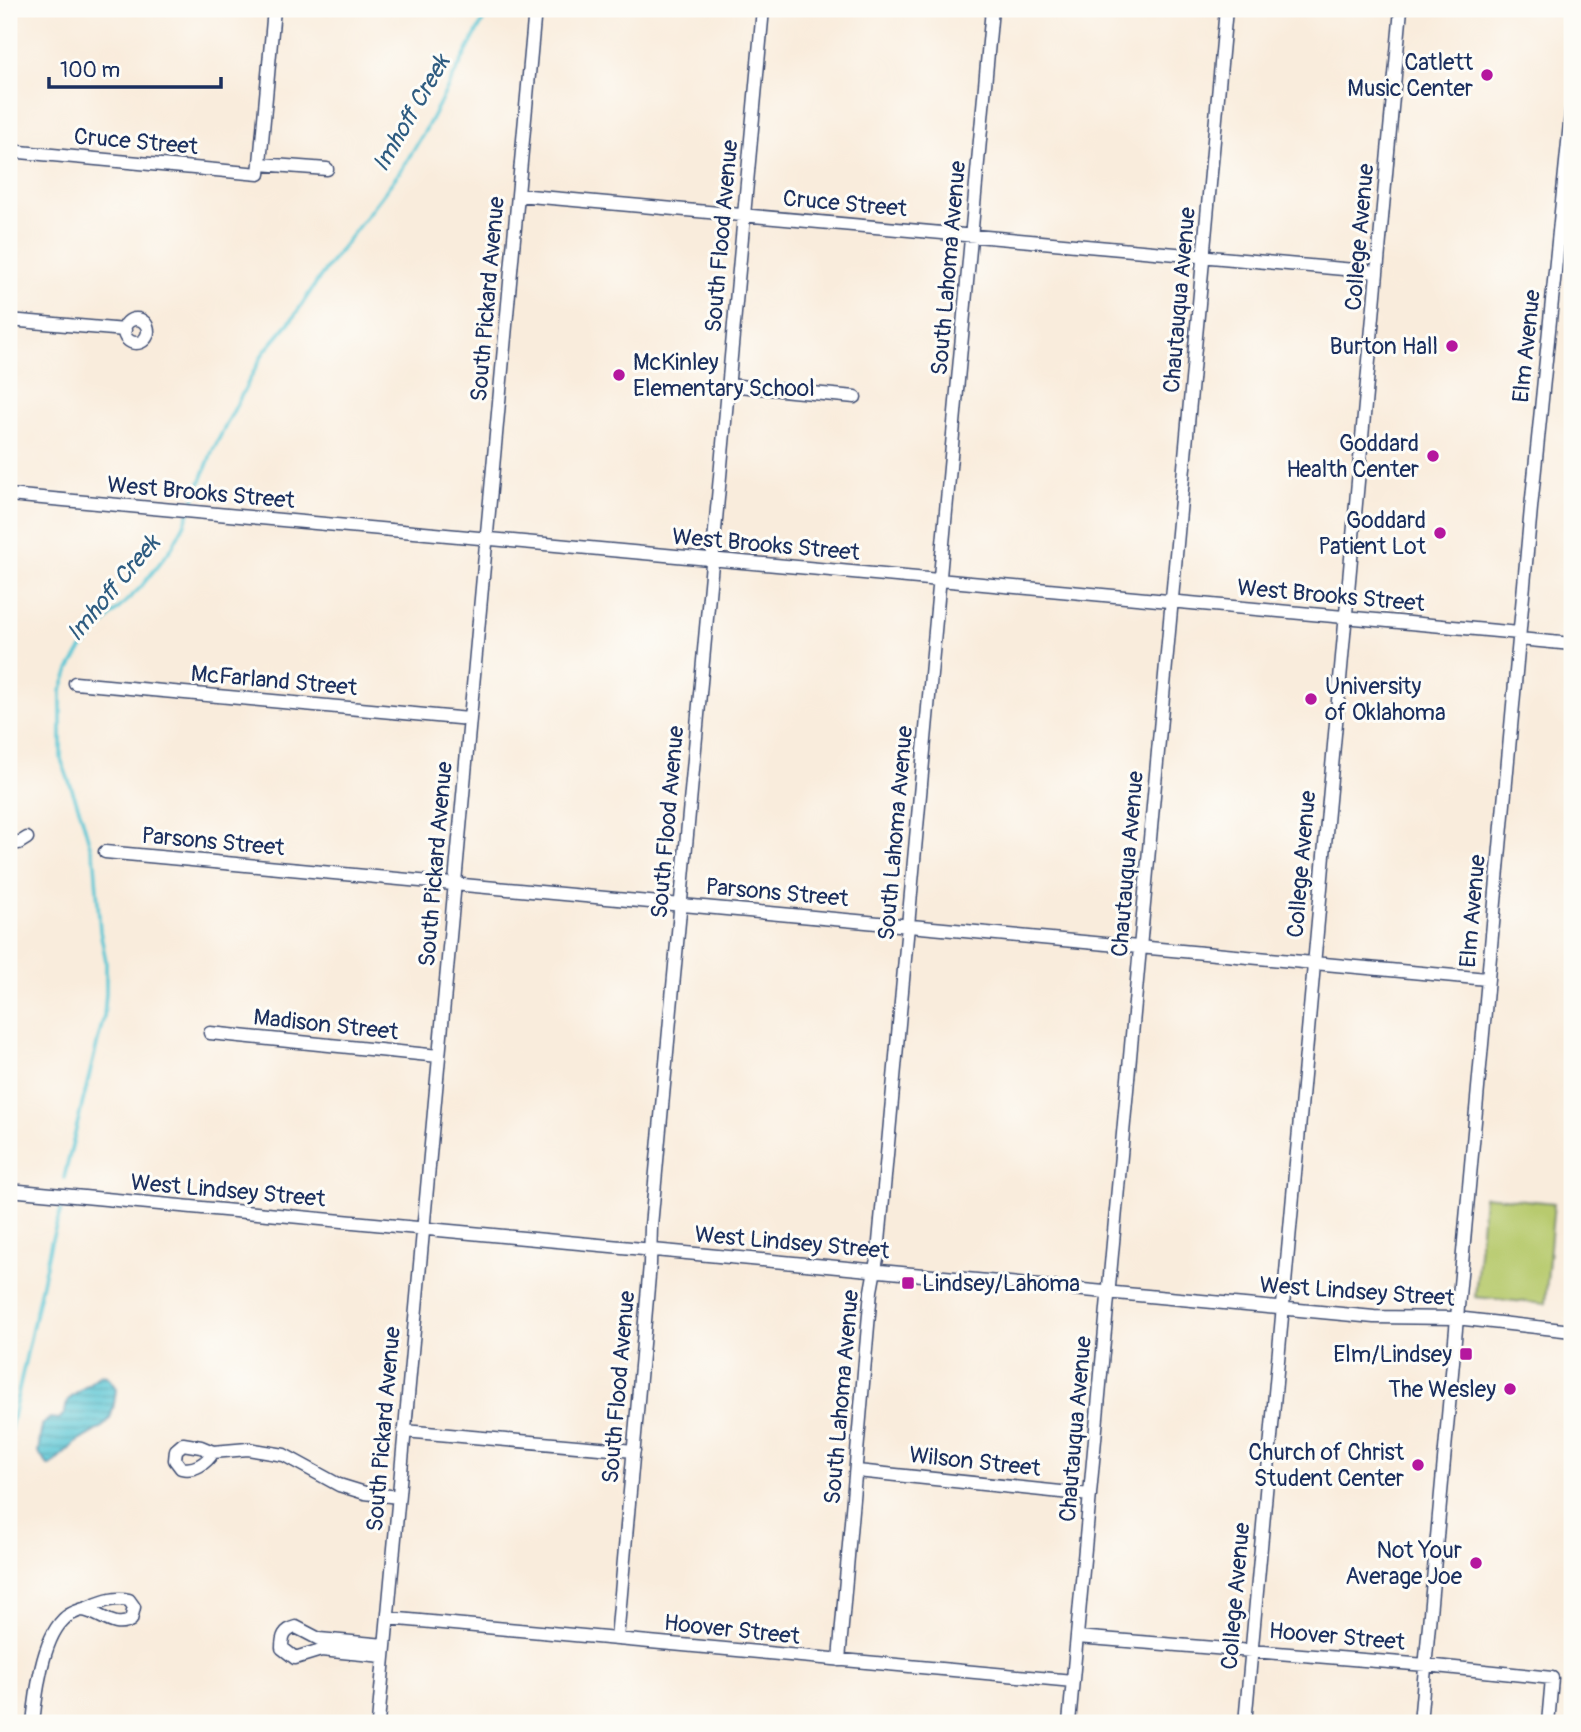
<svg xmlns="http://www.w3.org/2000/svg" width="1581" height="1732" viewBox="0 0 1581 1732" font-family="Pangolin,sans-serif">
  <style>
    .park { fill: #b8ca6e; stroke: #6a7c66; stroke-width: 2 }
    .water { fill: url(#water-rules); stroke: #3a7a99; stroke-width: 2 }
    .lines { fill: none; stroke-linecap: round; stroke-linejoin: round }
    .stream { stroke: #5ac6d4; stroke-width: 3.5 }
    .minor-casing { stroke: #3c4b71; stroke-width: 15 }
    .minor { stroke: #fff; stroke-width: 12 }
    .poi-dot { fill: #b5179e; stroke: #fdfcf7; stroke-width: 2.5 }
    .labels { text-anchor: middle; stroke-width: 6; stroke-linejoin: round; paint-order: stroke }
    .poi-label { font-size: 23px; fill: #1b2f5e; stroke: #fdfcf7; text-anchor: end }
    .street-label { font-size: 23px; fill: #1b2f5e; stroke: #fdfcf7 }
    .water-label { font-size: 24px; font-style: italic; fill: #2e5c81; stroke: #fdfcf7 }
  </style>
  <defs>
    <pattern id="water-rules" width="6" height="5" patternUnits="userSpaceOnUse" patternTransform="scale(1.75)"><rect width="6" height="5" fill="#5ac6d4"/><path d="M0 2.5h6" fill="none" stroke="#4aa1af"/></pattern>
  </defs>
  <rect width="100%" height="100%" fill="#fdfcf7"/>
  <filter id="ink" filterUnits="userSpaceOnUse"><feTurbulence type="fractalNoise" baseFrequency=".0143" numOctaves="2"/><feDisplacementMap in="SourceGraphic" scale="14" xChannelSelector="R" yChannelSelector="G"/><feConvolveMatrix kernelMatrix="1 2 1 2 8 2 1 2 1" color-interpolation-filters="sRGB"/></filter>
  <filter id="wash" filterUnits="userSpaceOnUse"><feTurbulence type="fractalNoise" baseFrequency=".00686" numOctaves="4" result="noise"/><feDisplacementMap in="SourceGraphic" scale="28" xChannelSelector="R" yChannelSelector="G"/><feGaussianBlur stdDeviation="1.57" result="paint"/><feColorMatrix in="noise" values="0 0 0 0 0 0 0 0 0 0 0 0 0 0 0 0 0 1.4 0 .05"/><feComposite in="paint" operator="in"/></filter>
  <g filter="url(#wash)">
    <rect width="100%" height="100%" fill="#f9ecdc"/>
    <path class="park" d="M1484 1196 1554 1203 1545 1304 1475 1297Z"/>
    <path class="water" d="M100 1375 107 1376 116 1388C112 1432 105 1422 75 1444 66 1451 59 1460 49 1466L38 1453 42 1425 50 1418 59 1419 64 1414 68 1400Z"/>
    <g class="lines">
      <path class="stream" d="M64 1178 104 1016 106 993V961L100 931 95 863 81 814 61 759V691L69 670 81 650 113 614 140 588 171 549 184 525 212 452 264 352 293 318 320 277 402 169 426 129 489 9
        M9 1435 51 1242 61 1210"/>
    </g>
  </g>
  <g filter="url(#ink)">
    <g class="lines">
      <defs>
        <path id="minor" d="M9 151 259 174 274 9
          M260 164 327 169
          M518 195 1377 272
          M124 331a12 12 0 1 1 24 0a12 12 0 1 1-24 0Z
          M9 320 125 330
          M728 385 855 397
          M9 495 1519 633
          M1519 639 1572 644
          M75 683 469 719
          M9 843H19L27 838
          M105 852 1487 979
          M210 1033 439 1056
          M9 1190 1374 1317 1456 1318 1572 1331
          M404 1431 634 1451
          M213 1452C206 1464 194 1471 181 1468L175 1460 176 1450 183 1444 201 1447 213 1452 248 1449 284 1455 339 1485 365 1493 398 1497
          M857 1471 1090 1495
          M388 1618 1073 1681
          M1077 1637 1426 1665 1552 1678 1548 1723
          M617 1639 650 1264 651 1226 763 9
          M383 1656 321 1650 295 1658 282 1648C282 1637 284 1630 296 1627L319 1639 385 1645
          M839 1660 871 1291 878 1253 992 9
          M33 1723C36 1694 42 1641 63 1620 70 1612 82 1610 92 1606 104 1601 116 1597 129 1600L134 1607 131 1620C114 1631 99 1611 82 1610
          M378 1723 535 9
          M1069 1723 1226 9
          M1245 1723 1401 9
          M1420 1723 1531 508 1572 103"/>
      </defs>
      <use href="#minor" class="minor-casing"/>
      <use href="#minor" class="minor"/>
    </g>
  </g>
  <g class="poi-dot">
    <circle cx="1487" cy="75" r="7"/>
    <circle cx="1452" cy="346" r="7"/>
    <circle cx="619" cy="375" r="7"/>
    <circle cx="1433" cy="456" r="7"/>
    <circle cx="1440" cy="533" r="7"/>
    <circle cx="1311" cy="699" r="7"/>
    <rect x="901" y="1276" width="14" height="14" rx="3.5"/>
    <rect x="1459" y="1347" width="14" height="14" rx="3.5"/>
    <circle cx="1510" cy="1389" r="7"/>
    <circle cx="1418" cy="1465" r="7"/>
    <circle cx="1476" cy="1563" r="7"/>
  </g>
  <g class="labels">
    <g class="poi-label">
      <text x="1473" y="70">Catlett<tspan x="1473" dy="26">Music Center</tspan></text>
      <text x="1438" y="354">Burton Hall</text>
      <text x="633" y="370" text-anchor="start">McKinley<tspan x="633" dy="26">Elementary School</tspan></text>
      <text x="1419" y="451">Goddard<tspan x="1419" dy="26">Health Center</tspan></text>
      <text x="1426" y="528">Goddard<tspan x="1426" dy="26">Patient Lot</tspan></text>
      <text x="1325" y="694" text-anchor="start">University<tspan x="1325" dy="26">of Oklahoma</tspan></text>
      <text x="922" y="1291" text-anchor="start">Lindsey/Lahoma</text>
      <text x="1452" y="1362">Elm/Lindsey</text>
      <text x="1496" y="1397">The Wesley</text>
      <text x="1404" y="1460">Church of Christ<tspan x="1404" dy="26">Student Center</tspan></text>
      <text x="1462" y="1558">Not Your<tspan x="1462" dy="26">Average Joe</tspan></text>
    </g>
    <g class="street-label">
      <text transform="translate(136 141) rotate(5)" y="8">Cruce Street</text>
      <text transform="translate(845 203) rotate(5)" y="8">Cruce Street</text>
      <text transform="translate(721 236) rotate(-85)" y="8">South Flood Avenue</text>
      <text transform="translate(1359 237) rotate(-85)" y="8">College Avenue</text>
      <text transform="translate(948 268) rotate(-85)" y="8">South Lahoma Avenue</text>
      <text transform="translate(487 299) rotate(-85)" y="8">South Pickard Avenue</text>
      <text transform="translate(1179 300) rotate(-85)" y="8">Chautauqua Avenue</text>
      <text transform="translate(1526 346) rotate(-84)" y="8">Elm Avenue</text>
      <text transform="translate(201 492) rotate(5)" y="8">West Brooks Street</text>
      <text transform="translate(766 544) rotate(5)" y="8">West Brooks Street</text>
      <text transform="translate(1331 595) rotate(5)" y="8">West Brooks Street</text>
      <text transform="translate(274 680) rotate(5)" y="8">McFarland Street</text>
      <text transform="translate(667 822) rotate(-85)" y="8">South Flood Avenue</text>
      <text transform="translate(895 833) rotate(-85)" y="8">South Lahoma Avenue</text>
      <text transform="translate(213 841) rotate(5)" y="8">Parsons Street</text>
      <text transform="translate(435 864) rotate(-85)" y="8">South Pickard Avenue</text>
      <text transform="translate(1127 864) rotate(-85)" y="8">Chautauqua Avenue</text>
      <text transform="translate(1301 864) rotate(-85)" y="8">College Avenue</text>
      <text transform="translate(777 892) rotate(5)" y="8">Parsons Street</text>
      <text transform="translate(1472 911) rotate(-85)" y="8">Elm Avenue</text>
      <text transform="translate(326 1024) rotate(6)" y="8">Madison Street</text>
      <text transform="translate(228 1190) rotate(5)" y="8">West Lindsey Street</text>
      <text transform="translate(792 1242) rotate(5)" y="8">West Lindsey Street</text>
      <text transform="translate(1357 1291) rotate(4)" y="8">West Lindsey Street</text>
      <text transform="translate(618 1387) rotate(-85)" y="8">South Flood Avenue</text>
      <text transform="translate(841 1397) rotate(-85)" y="8">South Lahoma Avenue</text>
      <text transform="translate(383 1429) rotate(-85)" y="8">South Pickard Avenue</text>
      <text transform="translate(1075 1429) rotate(-85)" y="8">Chautauqua Avenue</text>
      <text transform="translate(975 1461) rotate(6)" y="8">Wilson Street</text>
      <text transform="translate(1235 1596) rotate(-85)" y="8">College Avenue</text>
      <text transform="translate(732 1629) rotate(6)" y="8">Hoover Street</text>
      <text transform="translate(1337 1636) rotate(5)" y="8">Hoover Street</text>
    </g>
    <g class="water-label">
      <text transform="translate(411 113) rotate(-60)" y="8">Imhoff Creek</text>
      <text transform="translate(113 588) rotate(-50)" y="8">Imhoff Creek</text>
    </g>
  </g>
  <rect width="1581" height="1732" fill="none" stroke="#fdfcf7" stroke-width="35"/>
  <path d="M49 77v10h172v-10" fill="none" stroke="#1b2f5e" stroke-width="3.5"/>
  <text x="60" y="77" font-size="21" fill="#1b2f5e" stroke="#fdfcf7" stroke-width="5" paint-order="stroke">100 m</text>
</svg>
